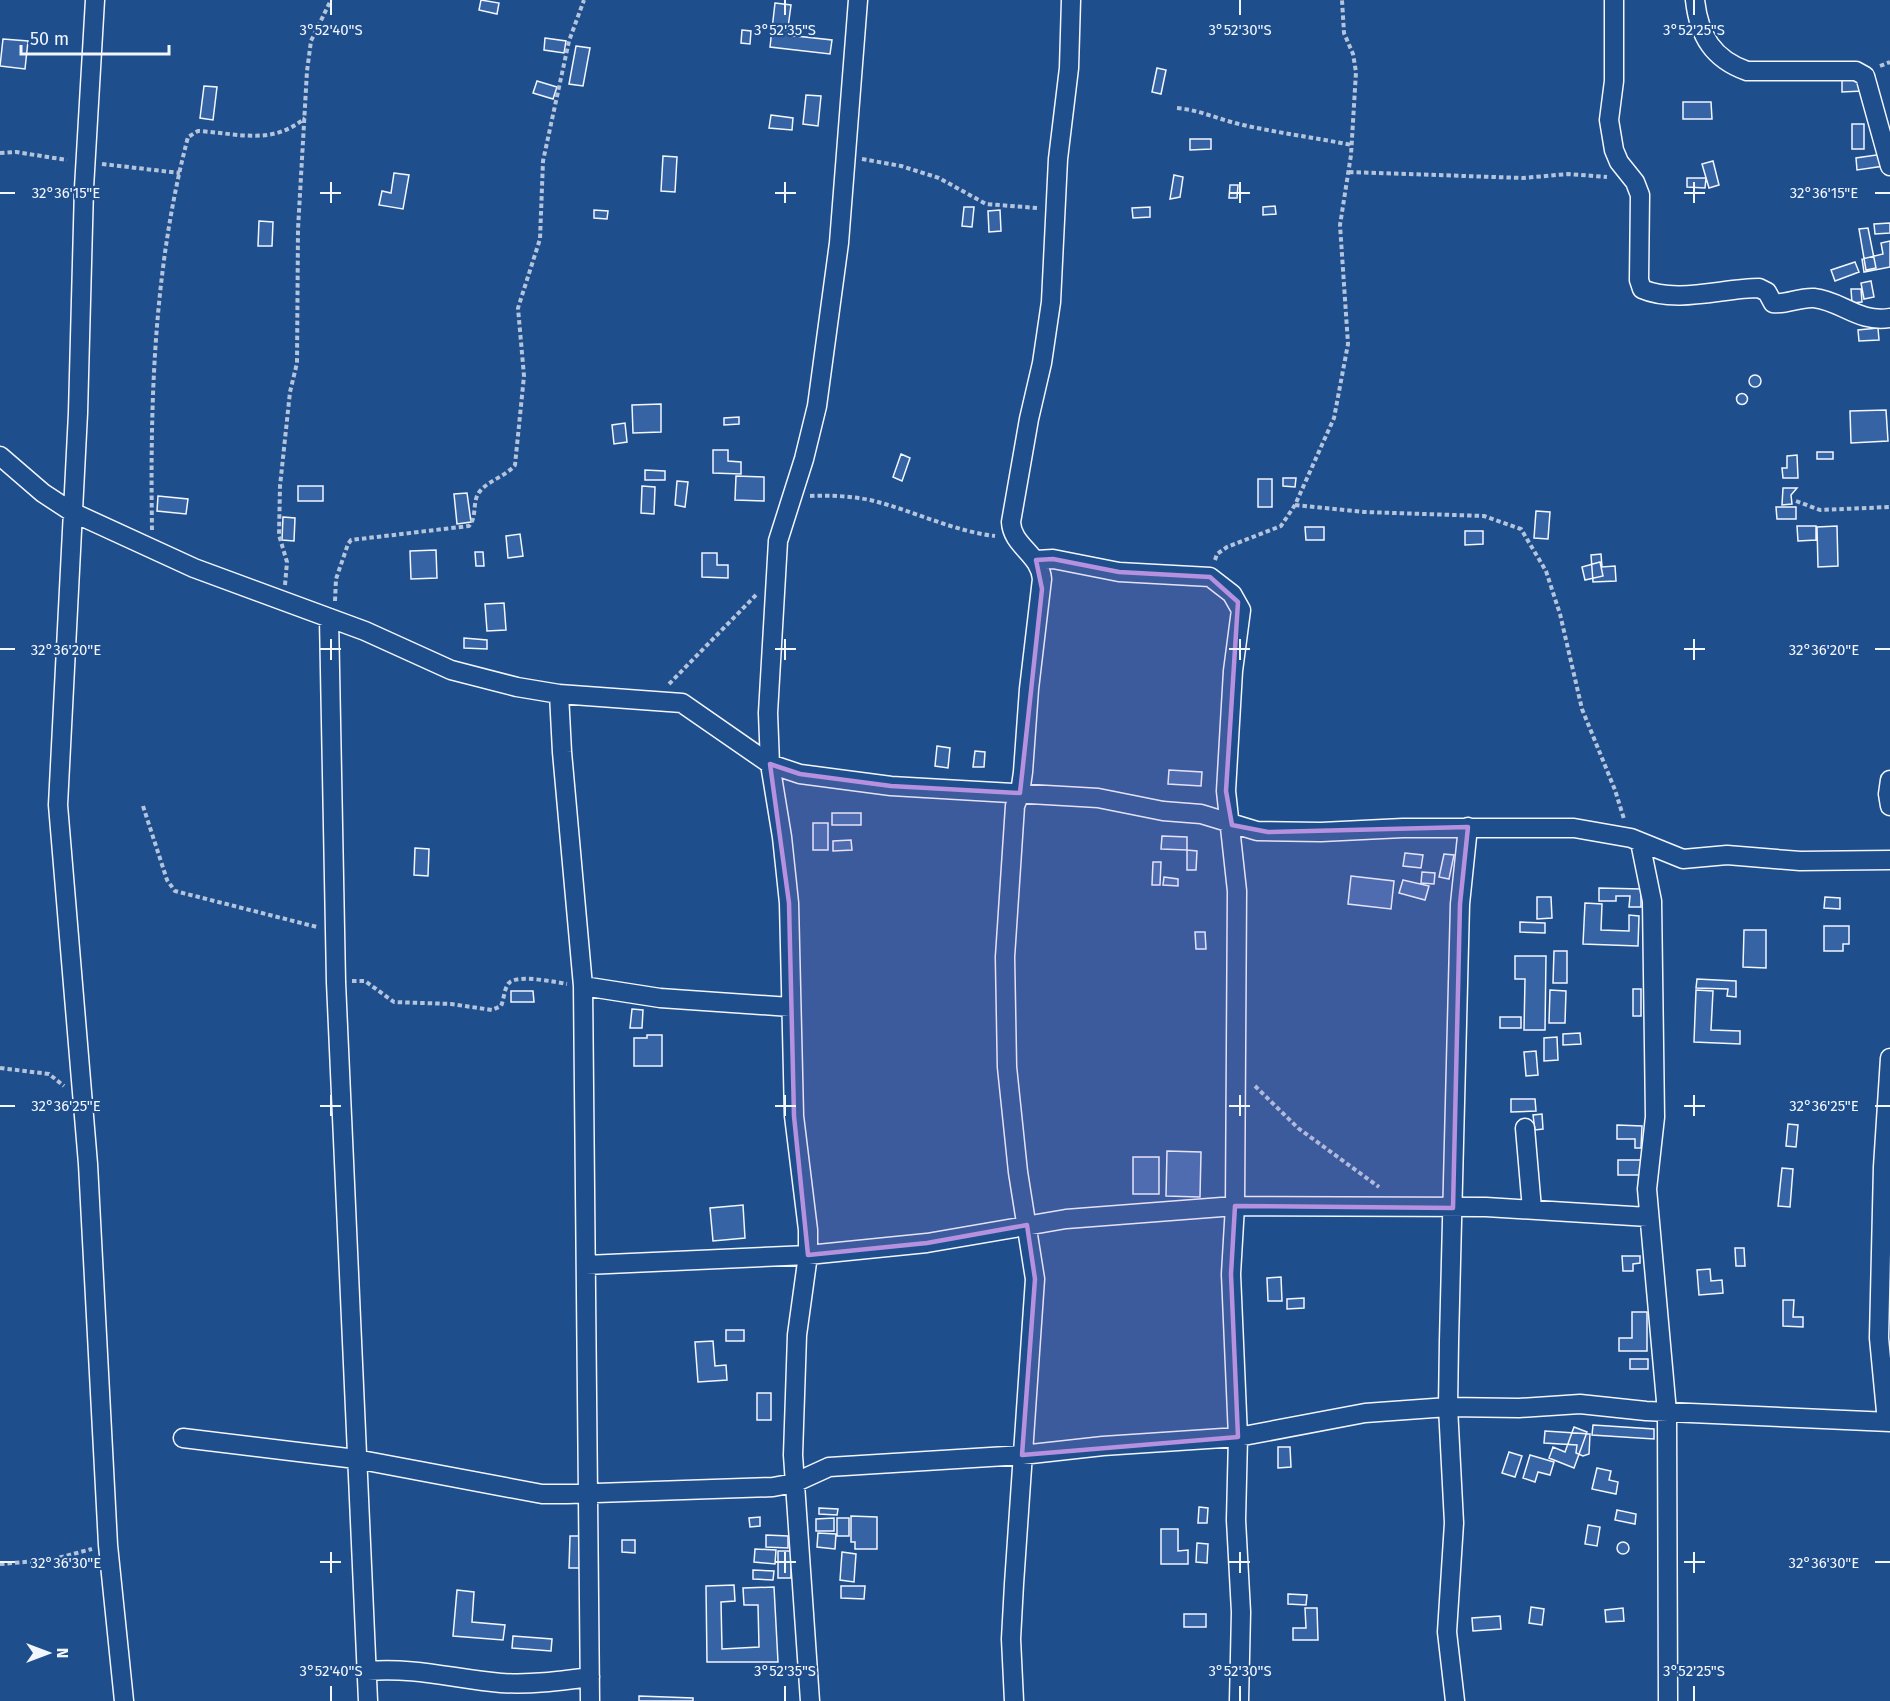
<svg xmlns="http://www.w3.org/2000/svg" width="1890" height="1701" viewBox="0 0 1890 1701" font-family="'Fira Sans',sans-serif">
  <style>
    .building { fill: #3563a3; stroke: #f2f6ff; stroke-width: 1.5 }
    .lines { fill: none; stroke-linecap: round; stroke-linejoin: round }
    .minor-casing { stroke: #f2f6ff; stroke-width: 21 }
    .path { stroke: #b3c4dc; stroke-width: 4; stroke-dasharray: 4.5 3; stroke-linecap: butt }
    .minor { stroke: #1f4e8c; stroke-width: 18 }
    .marked { fill: #b691df; fill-opacity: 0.2; stroke: #b691df; stroke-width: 4.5; stroke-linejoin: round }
    .ticks { fill: none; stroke: #f2f6ff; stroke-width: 2 }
    .ticks-label { font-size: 15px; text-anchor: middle; fill: #f2f6ff; stroke: #1f4e8c; stroke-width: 4.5; stroke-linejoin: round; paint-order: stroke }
  </style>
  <rect width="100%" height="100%" fill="#1f4e8c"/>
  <path class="building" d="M481 0 499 3 497 14 479 10Z
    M775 3 791 5 787 35 832 40 830 54 770 47Z
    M742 30 751 31 750 44 741 43Z
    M545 38 566 41 564 53 544 50Z
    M3 39 28 41 25 69 0 66Z
    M576 46 590 48 583 86 569 84Z
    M1157 68 1166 70 1161 94 1152 92Z
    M1842 79H1862V91L1842 92Z
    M537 81 557 87 553 99 533 93Z
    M204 86 217 87 213 120 200 118Z
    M806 95 821 96 818 126 803 124Z
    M1683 102H1711L1712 119H1683Z
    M771 115 793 118 792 130 769 128Z
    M1852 124H1864V149H1852Z
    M1190 139H1211V149L1190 150Z
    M1883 154 1884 166 1857 170 1856 158Z
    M663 156 677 157 675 192 661 191Z
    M1713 161 1719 185 1709 188 1702 164Z
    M394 173 409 175 403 209 379 205 382 191 391 193Z
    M1174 175 1183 177 1180 197 1170 199Z
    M1687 178H1706L1705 188 1687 187Z
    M1230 185H1238L1237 198H1229Z
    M1275 206 1276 214 1263 215V207Z
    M964 207H974L972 227 962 226Z
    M1150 207V217L1133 218 1132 208Z
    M594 210 608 211 607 219 594 218Z
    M1000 210 1001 231 989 232 988 211Z
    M259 221 273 222 272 246H258Z
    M1890 223V233L1875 234 1874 224Z
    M1868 228 1876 268 1866 270 1859 229Z
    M1890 241V267L1864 272 1862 259 1883 254 1881 243Z
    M1855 262 1859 272 1835 281 1831 270Z
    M1871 281 1874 297 1864 299 1861 283Z
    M1851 289H1861L1862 302 1852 303Z
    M1878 328 1879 340 1859 341 1858 330Z
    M1749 381a6 6 0 1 1 12 0a6 6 0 1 1-12 0Z
    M1736.5 399a5.5 5.5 0 1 1 11 0a5.5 5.5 0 1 1-11 0Z
    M661 404V432L633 433 632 405Z
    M1886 410 1888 441 1851 443 1850 411Z
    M739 417V424L724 425V418Z
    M625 423 627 442 614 444 612 425Z
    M713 450H728V461L741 462V474L713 473Z
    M1817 452H1833V459H1817Z
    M901 454 910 458 902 481 893 477Z
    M1797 455 1798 478H1783L1782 468H1787V456Z
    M645 470 665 471V480H645Z
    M736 476 764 477V501L735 500Z
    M1283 478H1296L1295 487 1283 486Z
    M1258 479H1272V507H1258Z
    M677 481 688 482 685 507 675 505Z
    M298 486H323V501H298Z
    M642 486 655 487 654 514 641 513Z
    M1783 488H1797L1791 495 1792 504 1782 505Z
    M467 493 471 522 457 524 454 494Z
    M158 496 188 499 186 514 157 511Z
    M1776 507H1796V519H1777Z
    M1536 511 1550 512 1548 539 1534 538Z
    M283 517 295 518 294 541 282 540Z
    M1797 526H1816V540L1798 541Z
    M1837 526 1838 566 1818 567 1817 527Z
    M1305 527H1324V540H1306Z
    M1465 531H1483V544L1465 545Z
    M520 534 523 556 508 558 506 536Z
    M436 550 437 578 411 579 410 551Z
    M475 552H483L484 566H476Z
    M702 553H717V565H728V578L702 577Z
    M1601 554 1602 567 1615 566 1616 581 1593 582 1591 555Z
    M1600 562 1603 576 1585 580 1582 567Z
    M504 603 506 630 487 631 485 604Z
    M464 638 487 640V649L464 648Z
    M937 746 950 748 948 768 935 766Z
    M975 751 985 752 984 767H973Z
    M1169 770 1202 772 1201 786 1168 784Z
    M832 813H861V825H832Z
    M813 823H828V850H813Z
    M1162 836 1187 837V850L1161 849Z
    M851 840 852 850 833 851V841Z
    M415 848 429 849 428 876 414 875Z
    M1187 850 1197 851 1196 870H1187Z
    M1405 853 1423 855 1421 868 1403 866Z
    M1444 854 1454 855 1449 879 1439 877Z
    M1153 862H1161L1160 885H1152Z
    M1422 872 1435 873 1434 884 1421 883Z
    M1351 876 1394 881 1391 909 1348 904Z
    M1164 877 1178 879V886L1163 885Z
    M1403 880 1429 886 1425 900 1399 893Z
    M1599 888 1641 889V907H1629L1630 896H1616V901H1599Z
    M1537 897H1551L1552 918 1537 919Z
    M1825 897 1840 898V909L1824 908Z
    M1585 903 1602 904 1601 930 1629 931V915L1639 916 1638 946 1583 944Z
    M1520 922 1545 923V933L1520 932Z
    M1824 926H1849V944H1843V951H1824Z
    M1744 930H1766V968L1743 967Z
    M1195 932H1205L1206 949H1196Z
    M1554 951H1567V983H1553Z
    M1515 956H1546L1545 1030H1524L1525 979H1515Z
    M1697 979 1736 981V997L1727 996 1728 989 1696 988Z
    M1633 989H1641V1016H1633Z
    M1550 990 1566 991 1565 1023H1549Z
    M1696 990 1713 991 1711 1030 1740 1031V1044L1694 1042Z
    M511 991H533L534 1002H511Z
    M632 1009 643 1010 642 1028H630Z
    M1500 1017H1521V1028H1500Z
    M1580 1033 1581 1044 1563 1045V1034Z
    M647 1035H662V1066H634V1038H647Z
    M1557 1037 1558 1060 1544 1061V1038Z
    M1536 1051 1538 1075 1526 1076 1524 1052Z
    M1511 1099H1535L1536 1111 1511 1112Z
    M1542 1114 1543 1129 1535 1130 1533 1115Z
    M1788 1124 1798 1125 1796 1147 1786 1146Z
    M1617 1125 1642 1126 1641 1148H1635V1139H1617Z
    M1167 1151 1201 1152 1200 1197 1166 1196Z
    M1133 1157H1159V1194H1133Z
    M1618 1160H1642V1175H1618Z
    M1782 1168 1793 1169 1790 1207 1778 1206Z
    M743 1205 745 1238 713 1241 710 1208Z
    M1735 1248H1744L1745 1266H1736Z
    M1622 1256H1640V1263L1633 1264V1271H1623Z
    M1710 1269 1711 1281 1722 1280 1723 1293 1699 1295 1697 1270Z
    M1281 1277 1282 1301H1268L1267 1278Z
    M1304 1298V1308L1287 1309V1299Z
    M1783 1300H1794L1793 1317H1803V1327L1783 1326Z
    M1632 1312H1647V1351H1619V1338H1632Z
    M726 1330H744V1341H726Z
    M713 1341 715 1366 726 1365 727 1380 698 1382 695 1342Z
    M1630 1359H1648V1369H1630Z
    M757 1393H771V1420H757Z
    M1593 1425 1654 1429V1439L1592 1435Z
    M1574 1427 1587 1432 1574 1468 1549 1458 1553 1447 1565 1452Z
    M1545 1431 1590 1434 1589 1454 1583 1456 1576 1453 1577 1445 1544 1443Z
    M1278 1447H1290L1291 1467 1278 1468Z
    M1509 1452 1522 1456 1515 1477 1502 1473Z
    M1530 1455 1554 1462 1550 1475 1538 1472 1535 1482 1523 1478Z
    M1597 1468 1611 1471 1609 1480 1618 1482 1616 1494 1592 1489Z
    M1199 1507 1208 1508 1207 1523H1198Z
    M819 1508 838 1509 837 1515 819 1514Z
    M1617 1510 1636 1514 1635 1524 1615 1520Z
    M851 1516 877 1517V1549H855V1542H851Z
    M760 1517V1526L750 1527 749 1518Z
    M834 1518V1531H816V1519Z
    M837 1518H849V1536H837Z
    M1588 1525 1600 1527 1597 1546 1585 1544Z
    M1161 1529H1178V1551L1188 1550V1564H1161Z
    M818 1533 836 1534 835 1549 817 1547Z
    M766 1535 788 1536V1548L766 1547Z
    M570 1536H585L584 1568H569Z
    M622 1540H635V1553L622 1552Z
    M1617 1548a6 6 0 1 1 12 0a6 6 0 1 1-12 0Z
    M1197 1543 1208 1544 1207 1563 1196 1562Z
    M755 1549 776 1550 775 1564 754 1562Z
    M778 1551H791V1578H778Z
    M842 1552 856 1554 854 1582 840 1580Z
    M753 1570 774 1571 773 1580 753 1579Z
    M734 1585 735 1601 721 1602 722 1649 759 1647 758 1605H744L743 1588 774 1587 778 1662H707L706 1586Z
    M841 1586H865L864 1599 841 1598Z
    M457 1590 474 1592 472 1622 505 1625 503 1640 453 1636Z
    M1288 1594 1307 1595 1306 1605 1288 1604Z
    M1531 1607 1544 1609 1542 1625 1529 1623Z
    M1305 1608H1317L1318 1640H1293V1628H1306Z
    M1623 1608 1624 1621 1606 1622 1605 1610Z
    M1184 1614H1206V1627H1184Z
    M1500 1616 1501 1629 1473 1631 1472 1618Z
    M513 1636 552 1639 551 1651 512 1648Z
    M639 1696 693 1698V1701H639Z"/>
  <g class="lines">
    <defs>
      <path id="minor" d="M95 0 84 188 78 413 58 805 88 1164 108 1545 124 1701
        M1614 0V81L1609 120 1614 150 1619 162 1635 182 1640 195 1639 280 1642 289C1677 304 1723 288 1759 288L1767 292 1773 303C1786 305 1799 297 1814 298 1842 301 1858 323 1890 318
        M1695 0C1699 36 1713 59 1747 71H1856L1865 76 1890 166
        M0 456 43 493 72 512 194 568 365 631 451 670 517 687 559 694 682 703 770 764 800 774 891 786 1098 798 1163 811 1201 814 1257 831 1321 832 1403 828H1574L1631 838 1683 859 1727 855 1800 861 1890 860
        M1036 560 1053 559 1119 572 1210 577 1232 594 1241 610 1233 671 1226 791 1237 891 1235 1206 1231 1274 1238 1437 1236 1520 1241 1612 1239 1701
        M329 618 336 982 368 1701
        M559 694 562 752 583 986 590 1701
        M1890 780 1888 794 1890 806
        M1640 842 1652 901 1655 1117 1647 1189 1667 1412 1668 1701
        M583 986 660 998 790 1007
        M1525 1128 1532 1209
        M586 1265 808 1255 927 1243 1066 1219 1235 1206 1486 1207 1648 1217
        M1887 1422 1879 1338 1883 1167 1890 1058
        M183 1438 356 1459 542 1494H567L773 1487 794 1483 829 1467 1022 1455 1103 1446 1238 1437 1365 1413 1448 1407 1519 1408 1580 1404 1646 1411 1890 1422
        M367 1671C416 1667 454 1679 501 1683 531 1685 560 1681 590 1677
        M810 1701 793 1455 797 1335 808 1255V1230L794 1116 789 903 782 837 770 764 768 713 778 541 804 459 817 406 839 243 858 0
        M1014 1701 1011 1639 1014 1584 1035 1279 1018 1172 1007 1067 1005 957 1015 806 1020 793 1023 772 1029 689 1042 579C1040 554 1012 546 1011 522L1029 419 1042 363 1051 302 1058 159 1069 68 1071 0
        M1455 1701 1447 1632 1454 1523 1448 1407 1449 1341 1460 904 1468 827"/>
    </defs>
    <use href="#minor" class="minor-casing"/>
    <path class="path" d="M1880 66 1890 62
      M1177 108C1200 110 1220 120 1243 125 1279 133 1316 138 1352 145
      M0 153 16 152 67 160
      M862 159 901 166 939 178 986 204 1037 208
      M102 164 180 173
      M1349 172 1523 178 1568 174 1607 177
      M810 496C830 495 850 496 870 500 912 510 952 531 995 536
      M1796 501 1820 510 1890 507
      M1295 505 1364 512 1484 516 1521 529 1546 571 1560 614 1582 709 1615 790 1624 819
      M152 530C150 398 154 266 188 137L198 131C237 133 272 146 305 118
      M1215 560 1217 554 1227 547 1281 526 1295 505 1334 418 1348 344 1340 225 1351 155 1356 72 1353 54 1344 33 1342 0
      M285 585 287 562 279 535 280 486 290 392 297 363 298 229 307 71 311 41 331 0
      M335 601 336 579 348 544 351 540 469 526C478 516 471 500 481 490 490 480 506 476 515 465L524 376 518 308 540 239 543 161 569 41 584 0
      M669 684 756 595
      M143 806 167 880 175 891 317 927
      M352 981H365L394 1002 451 1004 492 1010 501 1006C504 1000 504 988 509 983 517 974 555 982 567 984
      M0 1068 49 1074 64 1086
      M1255 1086 1298 1128 1379 1187
      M0 1564 50 1560 92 1549"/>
    <use href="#minor" class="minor"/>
  </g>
  <path class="marked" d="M1053 559 1119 572 1210 577 1238 602 1226 791 1232 825 1268 832 1468 827 1460 904 1453 1208 1235 1206 1231 1274 1238 1437 1022 1455 1035 1279 1027 1225 927 1243 808 1255 794 1116 789 903 770 764 800 774 891 786 1020 793 1042 589 1036 560Z"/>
  <path class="ticks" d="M331 0V15M785 0V15M1240 0V15M1694 0V15M331 182V203M785 182V203M1240 182V203M1694 182V203M0 193H15M320 193H341M775 193H796M1229 193H1250M1684 193H1705M1875 193H1890M331 639V660M785 639V660M1240 639V660M1694 639V660M0 649H15M320 649H341M775 649H796M1229 649H1250M1684 649H1705M1875 649H1890M331 1095V1116M785 1095V1116M1240 1095V1116M1694 1095V1116M0 1106H15M320 1106H341M775 1106H796M1229 1106H1250M1684 1106H1705M1875 1106H1890M331 1552V1573M785 1552V1573M1240 1552V1573M1694 1552V1573M0 1562H15M320 1562H341M775 1562H796M1229 1562H1250M1684 1562H1705M1875 1562H1890M331 1686V1701M785 1686V1701M1240 1686V1701M1694 1686V1701"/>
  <g class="ticks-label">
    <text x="331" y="35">3°52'40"S</text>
    <text x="785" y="35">3°52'35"S</text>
    <text x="1240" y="35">3°52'30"S</text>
    <text x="1694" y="35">3°52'25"S</text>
    <text x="1824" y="198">32°36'15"E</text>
    <text x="66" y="198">32°36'15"E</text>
    <text x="1824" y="655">32°36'20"E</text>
    <text x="66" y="655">32°36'20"E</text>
    <text x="1824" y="1111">32°36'25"E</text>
    <text x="66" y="1111">32°36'25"E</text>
    <text x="66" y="1568">32°36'30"E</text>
    <text x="1824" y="1568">32°36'30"E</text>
    <text x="331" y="1676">3°52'40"S</text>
    <text x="785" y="1676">3°52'35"S</text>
    <text x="1240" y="1676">3°52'30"S</text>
    <text x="1694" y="1676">3°52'25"S</text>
  </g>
  <g transform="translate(48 1653) rotate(90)" stroke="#1f4e8c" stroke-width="4.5" paint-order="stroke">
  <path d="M0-4.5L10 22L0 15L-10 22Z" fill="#f2f6ff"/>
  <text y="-9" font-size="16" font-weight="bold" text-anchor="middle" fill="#f2f6ff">N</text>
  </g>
  <path d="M21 45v9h148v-9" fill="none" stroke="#f2f6ff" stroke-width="3"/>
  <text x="30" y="45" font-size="18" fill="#f2f6ff" stroke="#1f4e8c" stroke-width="4.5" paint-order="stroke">50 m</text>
</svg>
